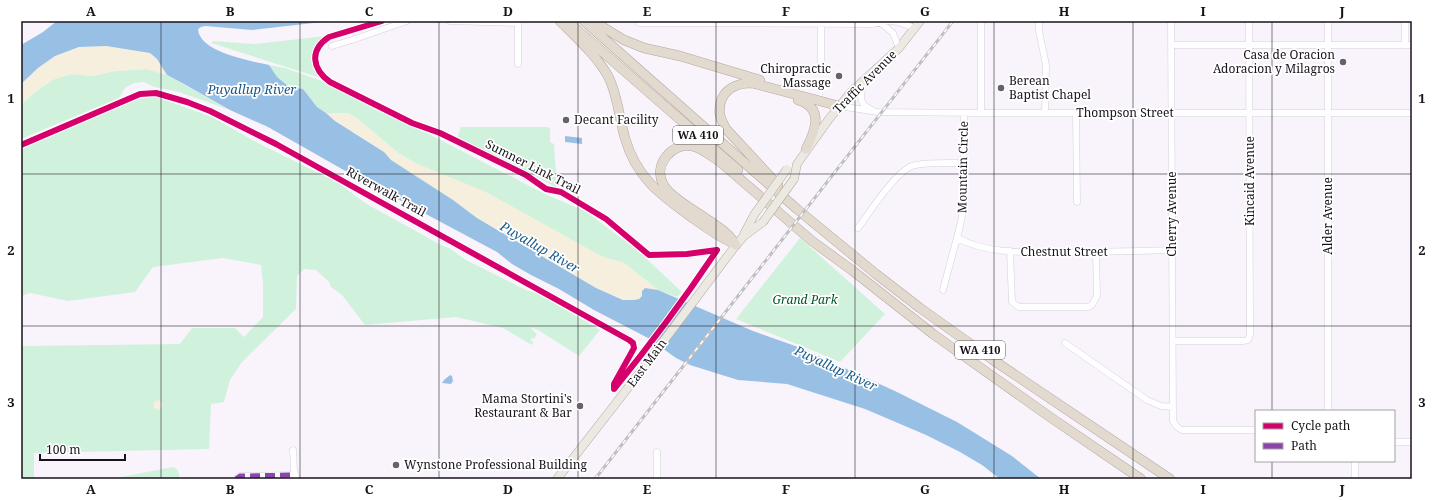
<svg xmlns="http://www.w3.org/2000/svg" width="1433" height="500" viewBox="0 0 1433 500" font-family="'Noto Serif',serif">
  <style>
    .green { fill: #d0f2dc }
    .sand { fill: #f7efde }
    .water { fill: #98c0e4 }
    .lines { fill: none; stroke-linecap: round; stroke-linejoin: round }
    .minor-casing { stroke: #d5d0d8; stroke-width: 7 }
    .major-casing { stroke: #b2a99e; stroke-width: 9 }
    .highway-casing { stroke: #b2a99e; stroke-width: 10 }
    .minor { stroke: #fefdff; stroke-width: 6 }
    .major { stroke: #ece8e2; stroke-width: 8 }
    .highway { stroke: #e2dace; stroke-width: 9 }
    .rail-casing { stroke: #c0bec0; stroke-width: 3 }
    .rail { stroke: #fff; stroke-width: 1.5; stroke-dasharray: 4.5; stroke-linecap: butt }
    .major-bridge-casing { stroke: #b2a99e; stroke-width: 9; stroke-linecap: butt }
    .major-bridge { stroke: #ece8e2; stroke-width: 8 }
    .quiet { stroke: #8e44ad; stroke-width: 5; stroke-dasharray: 10 5; stroke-linecap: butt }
    .cycleway-casing { stroke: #fff; stroke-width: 8 }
    .cycleway { stroke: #d6006c; stroke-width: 6 }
    .grid { fill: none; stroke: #18121a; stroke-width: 1; stroke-opacity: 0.55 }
    .poi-dot { fill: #676169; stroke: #fff; stroke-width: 1.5 }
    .labels { text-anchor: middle; stroke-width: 3.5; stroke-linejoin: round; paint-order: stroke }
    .shield { fill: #fff; stroke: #5d595f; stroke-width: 1 }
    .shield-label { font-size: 11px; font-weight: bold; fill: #18121a }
    .poi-label { font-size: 12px; fill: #18121a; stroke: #fff; text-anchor: end }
    .street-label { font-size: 12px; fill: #18121a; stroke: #fff }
    .park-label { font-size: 12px; font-style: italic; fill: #01552b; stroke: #fff }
    .water-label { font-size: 13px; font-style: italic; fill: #185a89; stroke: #fff }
    .neatline { fill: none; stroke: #18121a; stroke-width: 1.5 }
    .grid-label { font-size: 13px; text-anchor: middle; font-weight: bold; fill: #18121a }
  </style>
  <rect width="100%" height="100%" fill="#f9f4fc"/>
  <path class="green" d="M325 36C312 50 308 66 324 79L211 43 213 41 255 44Z
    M269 65 285 68 322 81 378 111 431 135 545 194 585 211 636 249 682 292 677 297 658 290 624 263 603 257 448 177 417 164 398 153 358 119 347 113H326L317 107 303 89 288 86 276 77Z
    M147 69 167 75 230 110 179 92 154 87 144 82 134 83 125 88 119 98 21 139V105L36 91 54 79 72 74 91 76 115 71Z
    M149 97H157L212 117 256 142 339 183 365 203 441 245 449 248 466 260 528 291 537 293 600 330 579 356 538 330 530 327 537 334 534 339 532 338 530 340 533 342 532 345 503 328 456 317 365 325 342 295 331 287 329 282 316 270 304 269 297 276 296 309 242 362 230 380 224 402 211 404 209 449 34 453V479H21V346L180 344 192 328H235L244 337 263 317V284L261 265 223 258 153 267 135 292 68 301 30 293 21 296V149L135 100Z
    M461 127H547L550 129V142L554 144 557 188 526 171 457 138Z
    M800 238 885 314 840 362 736 319Z
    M173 467 178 470 180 479H121V477Z"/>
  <path class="sand" d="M106 46 150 53 157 59 167 75 147 69 115 71 91 76 72 74 54 79 36 91 21 105V84C38 67 54 53 78 48 87 46 97 46 106 46Z
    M326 113H348L358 119 398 153 417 164 484 191 603 257 624 263 658 290 645 288 642 291V296L639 299 634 300H624L596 288 477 218 453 200 391 160C373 139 346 131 326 113Z
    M153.5 405a4.5 4.5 0 1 1 9 0a4.5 4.5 0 1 1-9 0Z"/>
  <path class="water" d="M57 21H331L252 30 205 26 201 27 198 29C199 52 251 61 269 65L277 77 288 86 303 89 317 107 326 113 335 121 384 152 391 160 453 200 477 218 596 288 623 300H634L639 299 642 296V291L645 288 658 290 753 331 801 348 897 392 957 422 1012 456 1041 479H1000L982 465 960 452 926 435 865 409 787 384 738 380 690 365 676 358 648 338 594 310 559 289 531 275 512 264 497 252 349 173 268 127 230 110 184 84 167 75 157 59 150 53 106 46 79 47 55 56 38 68 21 84V45L43 32Z
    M565 136 582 138V144L565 142Z
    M450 375 452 376 453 381 451 384 442 383 444 380Z"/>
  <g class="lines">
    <defs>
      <path id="minor" d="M450 21 518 23V64
        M821 21V71
        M981 21V113
        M1039 21V31L1046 65 1045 113
        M1171 21 1173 421 1177 427 1182 430H1256
        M1405 21V45
        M639 23 872 24 888 21 898 22 915 28
        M881 23 893 33 899 48
        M1171 45H1412
        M332 46 352 40 407 21
        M863 81C862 95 856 103 872 110
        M839 106 878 112 981 113H1412
        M1076 113 1077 202
        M858 228C869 213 898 168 915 165 928 162 950 163 964 163
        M957 238C990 255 1029 252 1065 252 1101 252 1137 251 1172 250
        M1010 251 1012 302 1019 307H1088L1092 305 1097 296 1096 252
        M943 290 959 230 963 211 964 113
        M1173 341H1243L1248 340 1250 335 1249 21
        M1065 343 1147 400 1161 406 1173 407
        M1328 411V21
        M1394 442H1412
        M293 450 294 471 297 479
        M657 452V479
        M236 479 240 476H244L295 475
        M1355 479V461"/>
      <path id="major" d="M794 179 797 164 829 119 851 92 899 48 920 21
        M744 234 754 215
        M557 479 641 371 736 245 744 236 763 222"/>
      <path id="highway" d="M560 21C577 38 596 55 608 76 618 95 619 118 625 138 636 178 662 196 694 219 707 228 719 237 733 243
        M567 21 738 170
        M584 21 798 210 876 274 920 308 993 360 1170 479
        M593 21 624 40 644 48 680 56 760 80
        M798 100C825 108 815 132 806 149
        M778 185 726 129C724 125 721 120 720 115 719 111 720 108 720 105 723 89 737 83 752 83L839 106
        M736 245C733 241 730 236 726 233 711 219 671 200 663 184 653 165 672 142 692 146 702 148 711 156 719 161L812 241 853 271 933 334 1050 417 1141 479"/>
    </defs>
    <use href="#minor" class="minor-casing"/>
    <use href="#major" class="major-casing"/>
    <use href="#highway" class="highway-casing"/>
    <use href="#minor" class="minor"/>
    <use href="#major" class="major"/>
    <use href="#highway" class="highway"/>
    <defs>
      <path id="rail" d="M595 479 953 21"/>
    </defs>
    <use href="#rail" class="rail-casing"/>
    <use href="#rail" class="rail"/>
    <defs>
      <path id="major-bridge" d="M754 215 787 169
        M763 222 794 179"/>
    </defs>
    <use href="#major-bridge" class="major-bridge-casing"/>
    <use href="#major-bridge" class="major-bridge"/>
    <path class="quiet" d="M236 479 240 476H244L295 475"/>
    <defs>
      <path id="cycleway" d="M382 21 329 37C309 50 312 69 330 82L412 123 440 133 526 175 546 189 561 192 606 219 649 255 687 254 717 250
        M21 145 140 94 156 93 187 102 210 111 276 144 629 340 633 343 634 348 614 384V389C650 345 685 298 717 250"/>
    </defs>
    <use href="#cycleway" class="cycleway-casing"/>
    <use href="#cycleway" class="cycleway"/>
  </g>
  <path class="grid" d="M161 21V479M300 21V479M439 21V479M578 21V479M716 21V479M855 21V479M994 21V479M1133 21V479M1272 21V411M21 174H1412M21 326H1412M1272 461V479"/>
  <g class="poi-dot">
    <circle cx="1343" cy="62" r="4"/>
    <circle cx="839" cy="76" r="4"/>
    <circle cx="1001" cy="88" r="4"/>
    <circle cx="566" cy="120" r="4"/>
    <circle cx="580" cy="406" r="4"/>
    <circle cx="396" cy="465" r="4"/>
  </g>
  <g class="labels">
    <g class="shield">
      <rect x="673" y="126" width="50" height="18" rx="3"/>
      <rect x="955" y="341" width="50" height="18" rx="3"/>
    </g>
    <g class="shield-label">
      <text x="698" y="139">WA 410</text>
      <text x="980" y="354">WA 410</text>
    </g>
    <g class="poi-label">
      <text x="1335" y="59">Casa de Oracion<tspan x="1335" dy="14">Adoracion y Milagros</tspan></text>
      <text x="831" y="73">Chiropractic<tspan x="831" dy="14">Massage</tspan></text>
      <text x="1009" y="85" text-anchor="start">Berean<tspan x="1009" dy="14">Baptist Chapel</tspan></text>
      <text x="574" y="124" text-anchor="start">Decant Facility</text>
      <text x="572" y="403">Mama Stortini's<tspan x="572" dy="14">Restaurant &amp; Bar</tspan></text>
      <text x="404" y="469" text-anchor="start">Wynstone Professional Building</text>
    </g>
    <g class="street-label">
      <text transform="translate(865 82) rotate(-45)" y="4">Traffic Avenue</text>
      <text x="1125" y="117">Thompson Street</text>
      <text transform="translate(533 167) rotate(27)" y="4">Sumner Link Trail</text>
      <text transform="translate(963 167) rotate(-89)" y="4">Mountain Circle</text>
      <text transform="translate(1250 181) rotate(-90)" y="4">Kincaid Avenue</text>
      <text transform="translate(386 192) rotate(29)" y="4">Riverwalk Trail</text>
      <text transform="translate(1172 214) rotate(-90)" y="4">Cherry Avenue</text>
      <text transform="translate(1328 216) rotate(-90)" y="4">Alder Avenue</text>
      <text x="1064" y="256">Chestnut Street</text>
      <text transform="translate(647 363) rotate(-53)" y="4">East Main</text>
    </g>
    <g class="park-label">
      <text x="805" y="304">Grand Park</text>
    </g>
    <g class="water-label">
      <text x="252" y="94">Puyallup River</text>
      <text transform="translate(540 247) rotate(30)" y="5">Puyallup River</text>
      <text transform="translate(836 368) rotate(25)" y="5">Puyallup River</text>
    </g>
  </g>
  <rect width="1433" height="500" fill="none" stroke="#ffffff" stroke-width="44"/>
  <rect x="1255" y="410" width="140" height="52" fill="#ffffff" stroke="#a3a0a3"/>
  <rect x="1263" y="423" width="20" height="6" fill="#d6006c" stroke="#a3a0a3"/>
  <text x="1291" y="430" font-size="12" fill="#18121a">Cycle path</text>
  <rect x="1263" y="443" width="20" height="6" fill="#8e44ad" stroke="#a3a0a3"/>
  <text x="1291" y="450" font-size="12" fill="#18121a">Path</text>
  <path d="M40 454v6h85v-6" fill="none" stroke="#18121a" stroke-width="2"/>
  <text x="46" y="454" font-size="12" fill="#18121a" stroke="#ffffff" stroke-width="3" paint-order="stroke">100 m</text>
  <rect x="22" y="22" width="1389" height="456" class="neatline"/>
  <g class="grid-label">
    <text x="91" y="16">A</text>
    <text x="230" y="16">B</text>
    <text x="369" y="16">C</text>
    <text x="508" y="16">D</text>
    <text x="647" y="16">E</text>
    <text x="786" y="16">F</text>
    <text x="925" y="16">G</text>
    <text x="1064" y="16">H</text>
    <text x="1203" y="16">I</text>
    <text x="1342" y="16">J</text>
    <text x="11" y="103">1</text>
    <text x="1422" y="103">1</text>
    <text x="11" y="255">2</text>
    <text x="1422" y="255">2</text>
    <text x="11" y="407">3</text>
    <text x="1422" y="407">3</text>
    <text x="91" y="494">A</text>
    <text x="230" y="494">B</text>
    <text x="369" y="494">C</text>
    <text x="508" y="494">D</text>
    <text x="647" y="494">E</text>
    <text x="786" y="494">F</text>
    <text x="925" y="494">G</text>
    <text x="1064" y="494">H</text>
    <text x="1203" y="494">I</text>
    <text x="1342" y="494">J</text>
  </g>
</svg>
